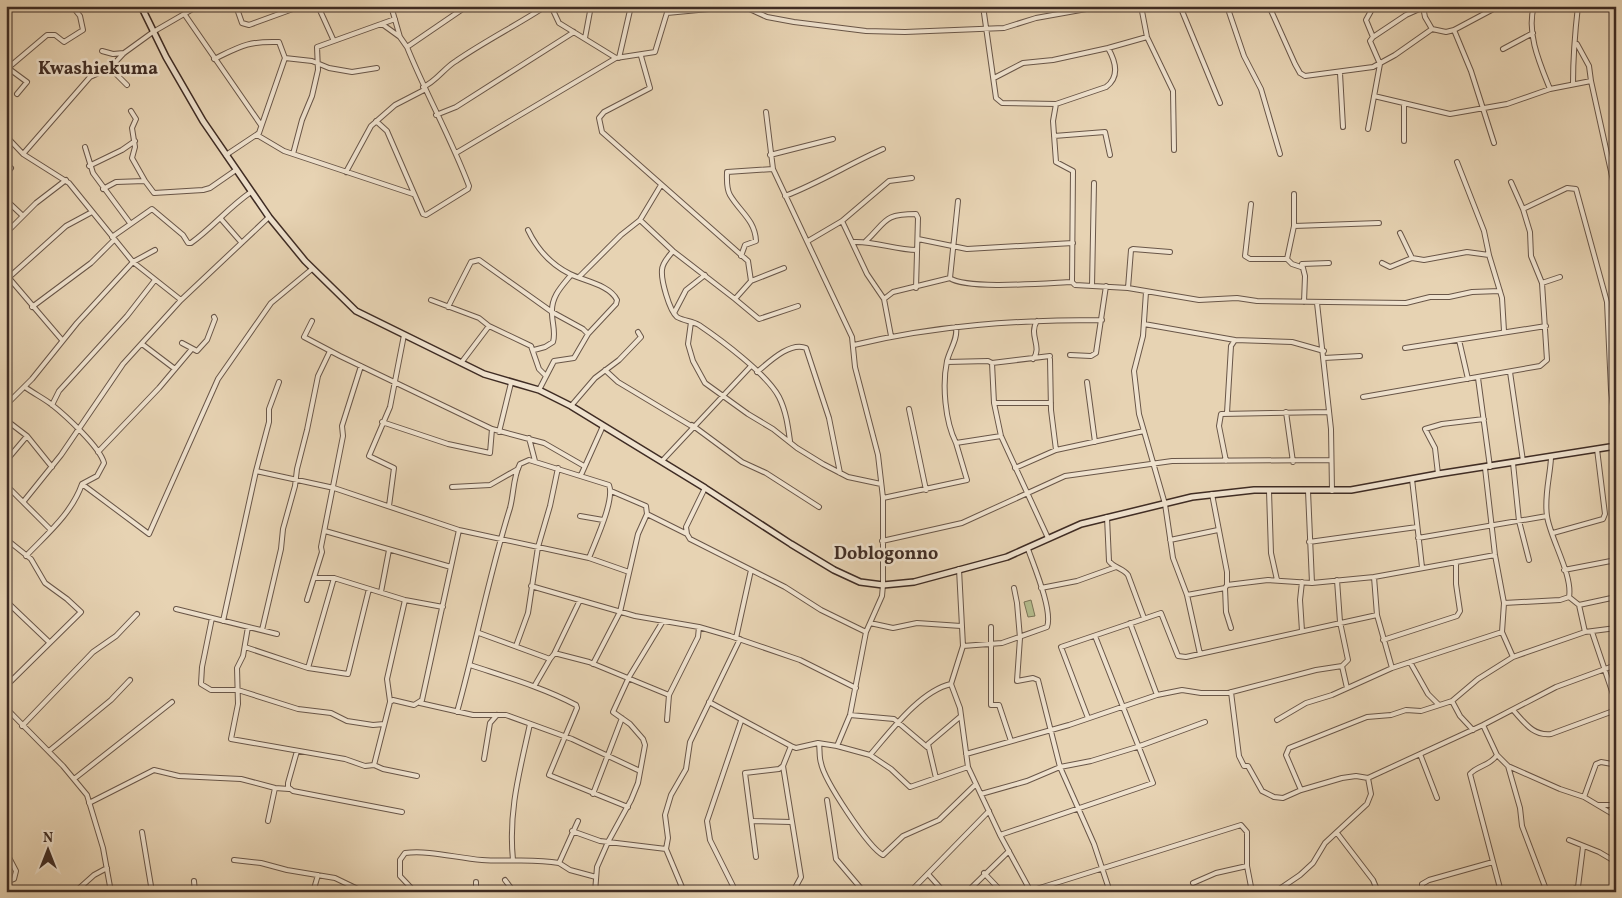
<svg xmlns="http://www.w3.org/2000/svg" width="1622" height="898" viewBox="0 0 1622 898" font-family="Vollkorn,serif">
  <style>
    .pitch { fill: #b4bc8d; stroke: #7a7458 }
    .lines { fill: none; stroke-linecap: round; stroke-linejoin: round }
    .street-casing { stroke: #695648; stroke-width: 6 }
    .secondary-casing { stroke: #3f2c24; stroke-width: 8 }
    .street { stroke: #efe2ce; stroke-width: 4 }
    .secondary { stroke: #efe2ce; stroke-width: 5 }
    .labels { text-anchor: middle; stroke-width: 5; stroke-linejoin: round; paint-order: stroke }
    .quarter-label { font-size: 18px; font-weight: bold; fill: #3f2c24; stroke: #efe2ce }
  </style>
  <rect width="100%" height="100%" fill="#e7d3b3"/>
  <filter id="stains"><feTurbulence type="fractalNoise" baseFrequency=".004" numOctaves="4"/><feColorMatrix values="0 0 0 0 .2 0 0 0 0 .09 0 0 0 0 .02 0 0 0 .5 -.17"/></filter>
  <radialGradient id="worn" r=".72"><stop offset=".6" stop-color="#630" stop-opacity="0"/><stop offset="1" stop-color="#630" stop-opacity=".3"/></radialGradient>
  <path class="pitch" d="M1031 600 1035 616 1028 617 1024 602Z"/>
  <g class="lines">
    <defs>
      <path id="street" d="M236 6 242 23 249 25 301 6
        M318 6 333 39
        M551 6 559 23 616 58
        M743 6 767 17 794 22 866 31 905 32 1004 28 1036 18 1103 6
        M983 6 996 98 1002 103 1056 104 1106 87C1120 77 1116 62 1108 48
        M1141 6 1147 37 1173 91 1174 150
        M1180 6 1220 103
        M1227 6 1244 56 1261 89 1280 154
        M1269 6 1295 64 1300 73 1305 76 1373 67 1395 55 1432 29
        M1423 7 1425 17 1432 29 1446 32 1454 30 1499 6
        M6 11 12 6
        M1371 11 1366 20 1373 37
        M667 13 740 6
        M185 15 261 125
        M382 24 400 37
        M1454 30 1471 71 1494 143
        M585 38 591 6
        M1577 44 1589 66 1591 81
        M407 47 467 6
        M1503 49 1533 33
        M102 51 113 54 124 53
        M619 58 631 6
        M214 59C241 46 248 41 279 42L285 58
        M6 66 8 68 47 35H55L64 42 83 30 80 16 72 6
        M8 68 27 82 17 94
        M110 68 127 85
        M1340 73 1343 127
        M994 78 1023 63 1053 60 1108 48 1147 37
        M423 87C436 82 444 68 456 61 485 41 517 25 546 6
        M1550 89C1540 64 1526 33 1534 6H1578C1575 32 1573 58 1573 84
        M1374 96 1450 114 1507 104 1550 89 1591 81 1616 194
        M1056 104 1053 121 1056 162 1073 171 1072 282
        M131 111 136 119 132 128 135 147 132 158 145 181
        M436 115 456 107 574 32
        M376 121 387 131 423 214 426 215 468 189 469 186C451 138 426 94 407 47L400 37 391 6
        M1368 129 1380 64 1370 41 1373 37 1406 15 1426 6
        M257 135 284 151 413 194
        M6 136 23 154 69 183 133 262 181 300
        M1054 136 1105 132 1110 155
        M1404 141V104
        M85 147 93 173 130 223
        M456 153 616 58 655 52 669 6
        M23 154 90 77 110 68 124 53 153 32 198 6
        M293 154 302 120 312 96 318 70 317 47 395 19
        M226 155 259 133 285 58 312 61 329 68 352 72 377 68
        M770 155 833 139
        M1457 162 1484 231 1489 255
        M89 166 122 150 135 141
        M346 172 371 126 395 105 424 90
        M6 174 11 168
        M103 189 116 182 145 181 154 193 203 190 210 188 236 170
        M1294 194V226
        M785 196C819 183 849 164 883 149
        M6 200 23 216
        M1251 204 1245 256 1250 259H1287
        M1523 209 1567 188 1576 189 1607 302 1611 390 1616 430
        M221 219 241 242
        M640 220 673 251 735 299 751 281 748 261 602 132 599 118 604 112 650 88 641 56
        M842 221 867 274 884 299
        M528 230C537 249 552 265 570 274 584 281 610 285 617 300L616 304 588 334 574 358 554 361 539 390
        M6 233 36 203 66 180
        M1400 233 1412 258
        M112 237 152 209 183 235 188 243H191C213 227 229 207 251 192
        M918 239 967 249 1073 243
        M808 241 842 221 889 181 912 178
        M866 241C887 221 883 214 916 214L918 218 916 288
        M854 242C875 241 895 250 917 250
        M673 251C669 256 662 263 662 270 661 280 669 310 677 317 684 321 692 321 699 325 721 340 767 374 779 397 786 411 788 426 790 441
        M741 256 745 245 756 241C755 220 740 212 730 195 726 188 727 179 727 172L773 169
        M1382 263 1390 267 1412 258 1424 260 1467 252 1489 255 1502 298 1504 331
        M1301 267 1292 264 1287 259 1294 226 1379 223
        M579 277 621 235 640 220 661 185
        M9 278 62 340
        M950 278C966 290 1048 283 1072 282L1075 285 1128 288 1199 300 1237 298 1257 301 1406 303 1430 297H1449L1472 292 1500 291
        M6 280 66 226 92 212
        M751 281 784 268
        M1542 283 1560 277
        M1092 286 1094 183
        M1128 288 1131 250 1133 249 1170 252
        M1146 292 1143 336 1134 371 1139 414 1165 504 1173 558 1187 595 1200 654
        M735 299 759 319 798 306
        M431 300 479 318 489 326 531 346 539 369 546 376
        M1304 302 1305 276 1302 264 1329 263
        M1317 303 1331 429 1332 491
        M32 307 91 263 114 240
        M448 307 471 262 479 260 552 312 583 329 588 334
        M674 313 686 290 705 275
        M312 321 304 337 340 356 492 429 544 443 584 466
        M691 322 688 344 693 361 705 383 748 414 773 429 797 448 823 464 848 477 881 484
        M1144 324 1235 340
        M956 327C958 339 950 349 947 361 942 385 945 421 956 443L1001 436
        M891 336 884 299 893 292 950 278 958 201
        M1459 340 1468 379
        M182 343 197 351 207 340 215 319 214 317
        M142 344 175 369
        M854 345C936 325 1018 320 1102 320
        M1405 348 1546 326
        M534 350 545 347 553 342C556 332 552 323 552 313 551 297 561 287 571 275
        M1070 355 1091 356 1096 353 1106 286
        M1324 358 1360 356
        M1033 359C1043 347 1028 335 1037 321
        M1050 359 1051 410 1056 450
        M947 362 988 361 992 363 994 403 1001 436 1048 538
        M461 363 489 326
        M992 363 1050 356
        M605 370 618 382 693 427
        M757 372C768 363 790 341 806 348L829 418 840 473
        M1510 372 1523 461
        M1478 378 1490 467
        M279 382 269 409V422L256 471 334 488 459 530 589 558 629 572
        M1087 382 1095 442
        M25 387C33 393 43 398 51 404 65 415 100 447 104 463L97 476 82 484C72 513 47 534 26 556
        M1363 397 1540 366 1547 360 1542 283 1531 256 1530 232 1523 209 1511 182
        M994 403H1051
        M6 405 32 379 77 323 133 262 155 250
        M52 405 59 391 127 316 155 280
        M571 406 595 378 619 360 641 337 638 332
        M909 409 926 490
        M1286 412 1293 462
        M1227 413 1231 346 1235 340 1292 342 1324 351
        M6 420 27 436 52 467
        M382 422 448 444 490 453 492 429
        M692 425 742 462 766 473 819 507
        M499 432 511 383
        M529 438 535 461
        M98 452 159 388 191 350
        M1551 458C1550 477 1544 496 1547 516 1550 538 1573 575 1569 597
        M6 461 27 436
        M662 461 751 366
        M1226 461 1219 426 1221 414 1329 412
        M1513 463 1519 521 1529 560
        M1015 468 1056 450 1144 431
        M1485 468 1495 555 1504 603 1502 632 1513 657
        M1438 474 1435 448 1425 429 1442 424 1484 419
        M581 475 603 426
        M1412 479 1422 567
        M82 484 149 534 218 379 271 303 312 269
        M6 485 51 530
        M452 487 490 485 518 469
        M705 488 686 527 687 534 690 539 785 587 821 610 866 632
        M1269 491 1271 553 1277 580
        M1308 491 1312 583
        M883 498 967 480 956 443
        M24 501 61 455 123 364 181 300 269 217
        M389 506 394 468 369 456 390 407 404 335
        M647 514 687 534
        M580 516 603 520
        M1107 517 1109 561C1114 568 1123 568 1128 575L1144 618
        M325 531 451 567
        M1553 533 1603 519 1605 514 1597 449
        M1418 538 1547 516
        M6 539 31 559 45 583 67 599 81 612 6 686
        M1170 540 1218 530
        M882 541 962 523 1065 476 1172 461 1331 460
        M1309 542 1417 527
        M959 569 963 646 951 684 960 708 968 767 1000 835 1031 892
        M1564 570 1616 560
        M315 578H334L405 600 443 607
        M1227 585 1268 580 1312 583 1374 577
        M531 586 635 616 699 627 730 636 800 660 856 688
        M1014 588 1017 603 1020 638 1017 681 1033 678 1038 680 1060 767 1094 844 1110 892
        M1041 588 1077 581 1116 567
        M1225 588 1226 612 1231 628
        M381 592 389 550
        M1187 595 1225 588 1227 585V572L1212 494
        M1569 597 1579 605 1585 632
        M307 600 322 552 321 547 343 436 342 426 361 366
        M6 601 49 642
        M1504 603 1560 600 1569 597
        M1579 605 1616 597
        M176 609 277 634
        M212 618 202 667 201 684 211 690H238L298 709 331 713 347 721 373 725 384 724
        M223 621 256 471
        M870 623 893 628 917 623 961 626
        M1130 623 1157 695
        M248 627 243 656 237 668 238 704 231 739 345 759 365 766 374 765 383 769 417 776
        M991 627V705H999L1011 741
        M262 630 281 549 283 529 295 486 297 469 307 430 318 376 330 351
        M1302 631 1300 600 1302 582
        M1592 632 1616 703
        M479 633 550 659 554 654H558L589 662 669 695
        M736 638 751 570
        M1383 640 1457 616 1460 611 1456 584V562
        M516 646 528 613 538 547 550 506 558 468
        M963 646 1002 643 1047 627C1053 611 1034 566 1028 549
        M245 647 308 668 334 578
        M554 654 580 600
        M1410 662 1428 694 1439 705
        M593 664 620 612 638 534 647 514 646 506 611 491
        M470 665C506 677 542 687 576 705L577 708 549 775 628 807
        M1342 666 1347 688
        M308 668 348 674 369 589
        M1392 668 1377 615 1374 577 1495 555
        M535 685 550 659
        M1231 692 1239 756 1244 766H1248L1262 791 1274 797 1283 798 1301 790 1342 778 1356 776 1368 778 1483 725 1556 687 1616 665
        M390 701 387 679 405 600
        M1452 701 1460 716 1473 730
        M709 702 791 746
        M420 703 473 715H506L572 739 640 771
        M6 708 63 766 87 795 103 848 111 892
        M1513 710C1525 723 1533 736 1551 734L1616 710
        M457 712C476 644 489 575 510 508 514 493 513 477 520 464L529 460 609 485C615 500 595 542 589 558
        M850 715 894 719 927 747
        M1088 718 1061 647 1161 613 1178 656 1186 657 1377 615
        M667 720 669 695 698 637 699 627
        M1277 720 1306 703 1332 695 1392 668 1502 632
        M1483 725 1497 755 1508 766 1560 789 1584 797 1616 816
        M22 726 93 652 116 636 137 614
        M819 744C820 750 819 757 821 763 824 780 868 847 883 855L903 836 939 820 975 785
        M837 746 870 755 891 769 910 787 968 767
        M49 751 111 700 130 680
        M297 751 288 783V787L293 791 402 812
        M966 754 1069 725 1157 695 1182 690 1201 693H1228L1316 670 1342 666 1348 660 1340 622 1337 580
        M1420 754 1437 798
        M870 755C890 732 920 691 951 684
        M1497 755C1490 766 1478 765 1470 774L1501 892
        M484 759 490 723 497 715
        M374 765 390 702 393 700 414 705 422 700 459 530
        M783 766 801 877 795 888 797 892
        M1508 766 1520 808 1522 826 1547 892
        M936 778 928 744 961 716
        M74 779 172 702
        M1301 790 1286 755 1289 748 1367 717 1391 715 1406 710 1421 711 1452 701 1478 679 1513 657 1585 632 1616 628
        M593 794 622 718
        M981 794 1027 781 1060 767 1091 761 1137 747 1205 722
        M1584 797 1596 764 1601 762 1612 764 1616 762
        M827 800 836 859 864 892
        M89 803 154 770 179 776 241 779 275 788 289 789
        M1598 805H1616
        M268 821 275 788
        M578 821 559 863 570 870 596 877
        M753 821 791 822
        M572 831 600 841 666 849
        M142 832 152 892
        M1337 833 1373 880 1378 892
        M1000 835 1153 783 1095 636
        M1569 840 1599 852 1616 862
        M1583 847 1578 887 1584 892
        M6 852 16 871 14 879 6 882
        M756 857 745 773 779 769 783 766 791 746 796 748 818 743 837 746 850 715 866 632 882 596 883 585V498L878 455 855 367 852 337 773 169 766 112
        M234 860 261 863 287 870 335 878 364 892
        M513 860C508 811 520 770 530 724
        M984 873 1002 892
        M928 874 944 892
        M505 880 514 892
        M194 881 195 892
        M476 882V892
        M1193 883 1216 873 1247 866
        M563 891 574 892
        M1030 891 1241 825 1247 832V866L1252 892
        M75 892 94 875 107 868
        M313 892 318 875
        M415 892 400 876V860L405 853C430 850 456 858 482 860 508 862 533 858 559 863
        M595 892 597 867 608 842 631 800 638 783 645 745 643 739 630 724 613 712 629 677 663 621
        M684 892 666 849 668 838 665 815 671 795 686 769 690 742 740 639
        M736 892 710 840 707 821 741 721
        M910 892 989 811
        M967 892 1009 851
        M1275 892 1300 875 1313 863 1325 843 1367 804 1371 794 1368 778
        M1422 892V884L1429 880 1493 862
        M1566 892 1578 887"/>
      <path id="secondary" d="M141 6 166 57 203 121 269 217 305 261 356 311 484 374 539 390 571 406 705 488 791 544 834 570 860 582 883 585 914 582 1007 557 1081 524 1192 497 1254 490H1351L1438 474 1616 446"/>
    </defs>
    <use href="#street" class="street-casing"/>
    <use href="#secondary" class="secondary-casing"/>
    <use href="#street" class="street"/>
    <use href="#secondary" class="secondary"/>
  </g>
  <g class="labels">
    <g class="quarter-label">
      <text x="98" y="74">Kwashiekuma</text>
      <text x="886" y="559">Doblogonno</text>
    </g>
  </g>
  <rect width="1622" height="898" fill="none" stroke="#e7d3b3" stroke-width="25"/>
  <rect x="8" y="8" width="1607" height="883" fill="none" stroke="#3f2c24" stroke-width="2.5"/>
  <rect x="12" y="12" width="1597" height="873" fill="none" stroke="#3f2c24"/>
  <g transform="translate(48 850)" stroke="#efe2ce" stroke-width="4" paint-order="stroke">
  <path d="M0-4L9 19L0 12L-9 19Z" fill="#3f2c24"/>
  <text y="-8" font-size="14" font-weight="bold" text-anchor="middle" fill="#3f2c24">N</text>
  </g>
  <rect width="100%" height="100%" filter="url(#stains)"/>
  <rect width="100%" height="100%" fill="url(#worn)"/>
</svg>
